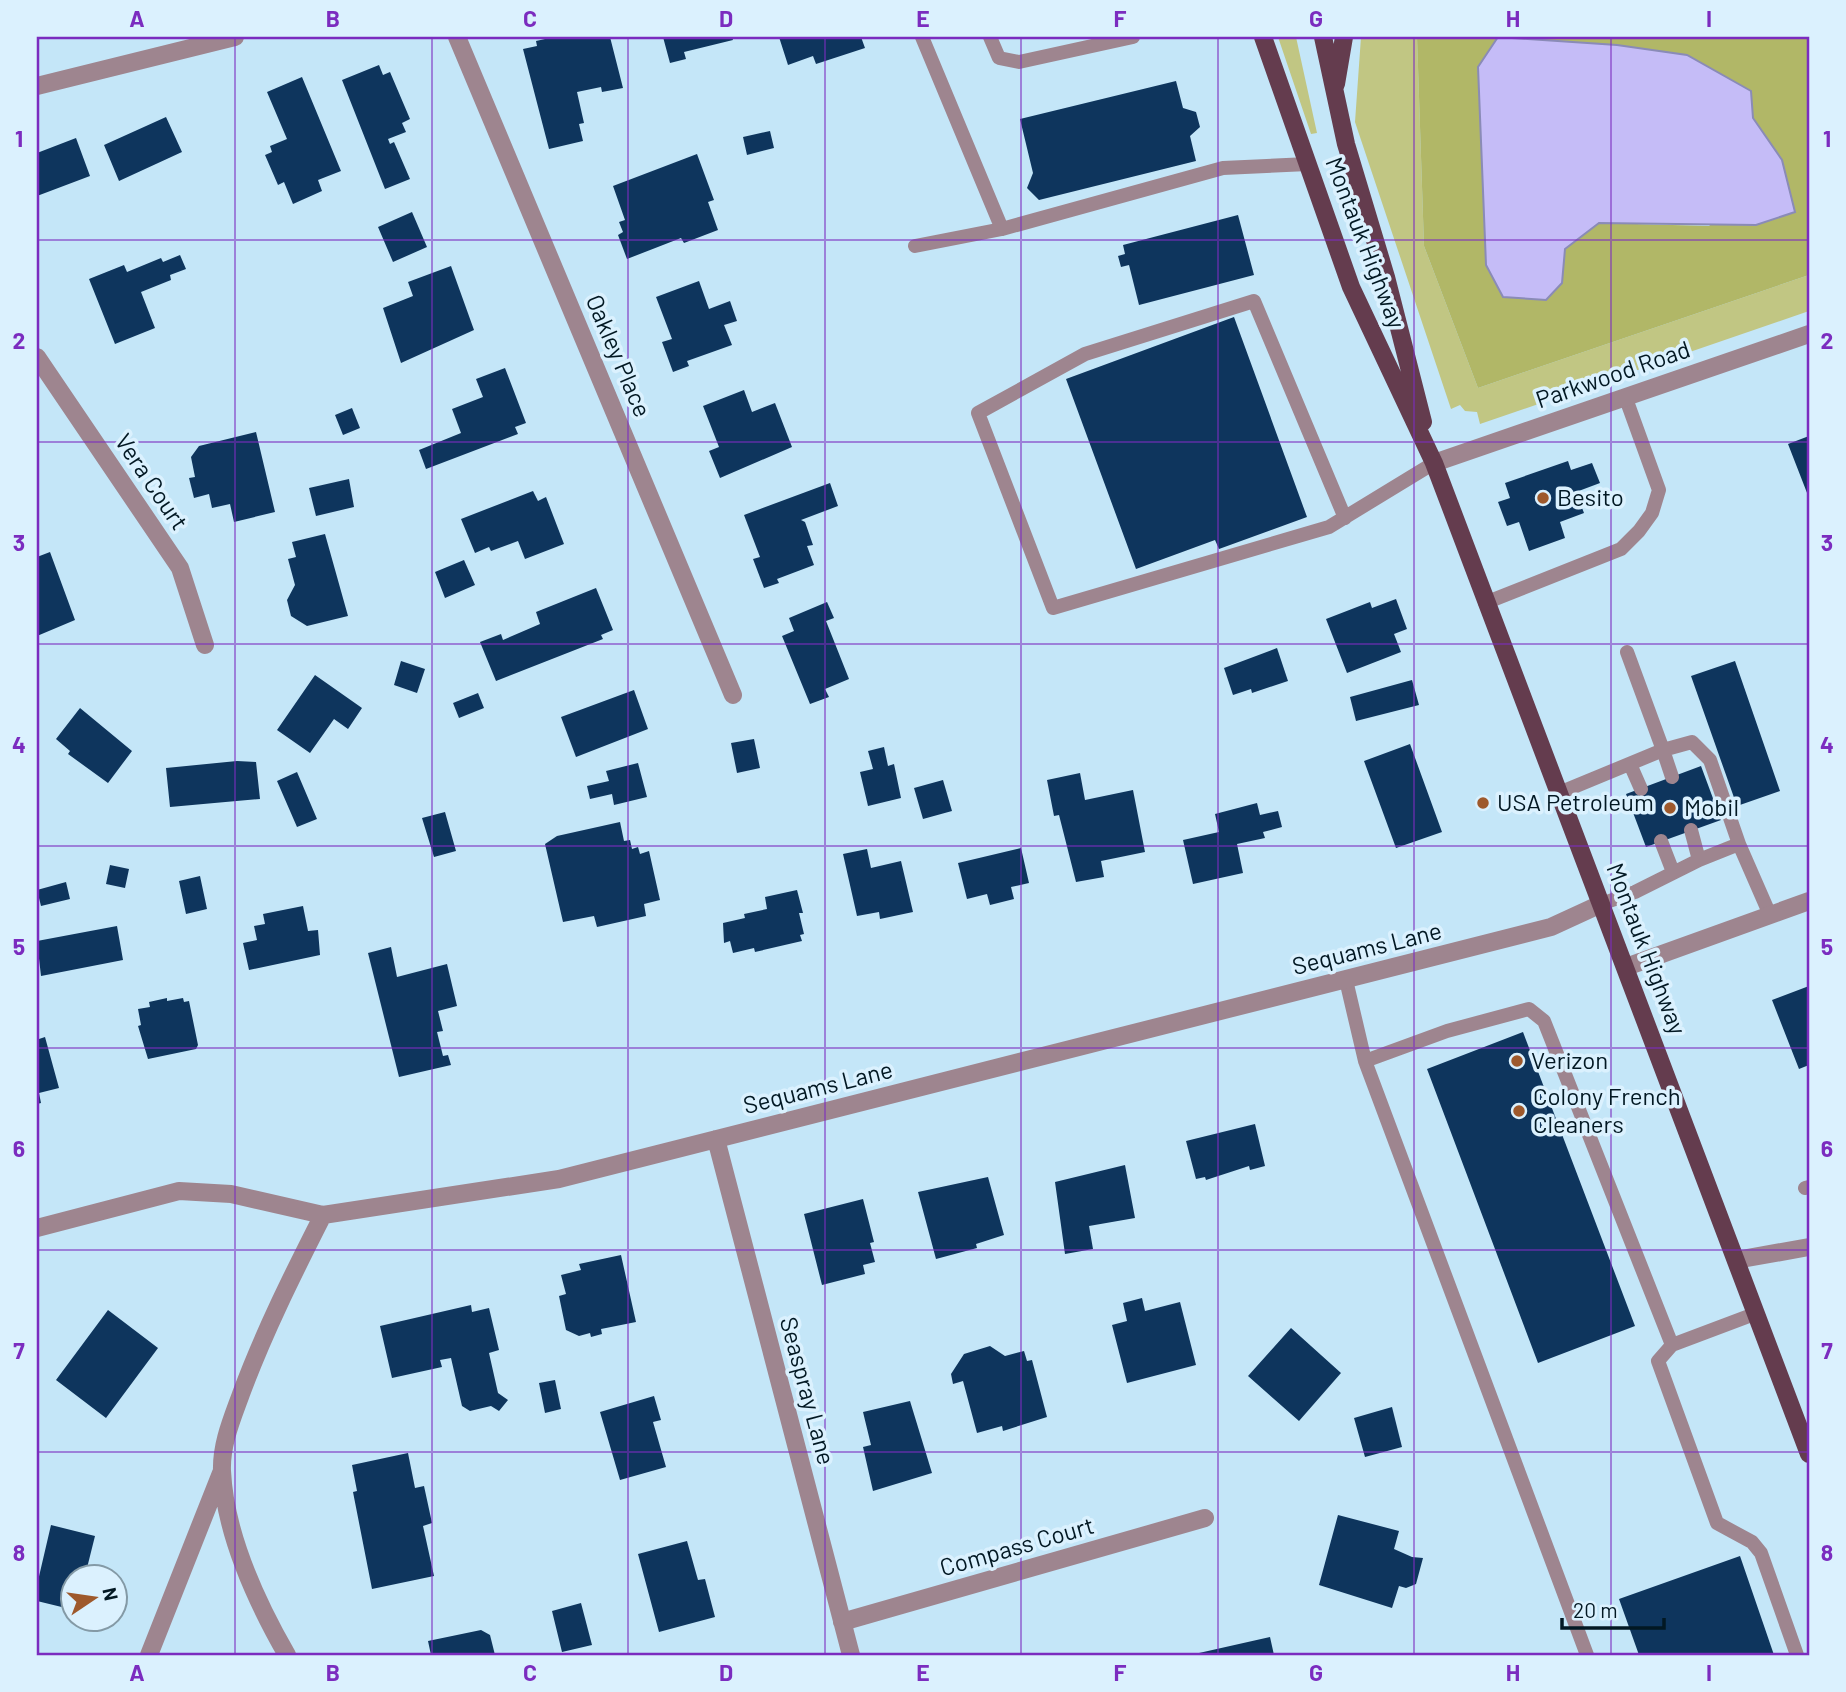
<svg xmlns="http://www.w3.org/2000/svg" width="1846" height="1692" viewBox="0 0 1846 1692" font-family="Barlow,sans-serif">
  <style>
    .green { fill: #c1c683 }
    .forest { fill: #b1b767 }
    .water { fill: #c5bcf7; stroke: #8a8bb7; stroke-width: 2 }
    .building { fill: #0e355d }
    .lines { fill: none; stroke-linecap: round; stroke-linejoin: round }
    .service { stroke: #9e858f; stroke-width: 14 }
    .minor { stroke: #9e858f; stroke-width: 18 }
    .primary { stroke: #643c4e; stroke-width: 18 }
    .grid { fill: none; stroke: #7b2cbf; stroke-width: 2; stroke-opacity: 0.55 }
    .poi-dot { fill: #9e592c; stroke: #dbf1fe; stroke-width: 2.5 }
    .labels { text-anchor: middle; stroke-width: 7; stroke-linejoin: round; paint-order: stroke }
    .street-label { font-size: 24px; fill: #021823; stroke: #dbf1fe }
    .poi-label { font-size: 24px; fill: #021823; stroke: #dbf1fe; text-anchor: start }
    .neatline { fill: none; stroke: #7b2cbf; stroke-width: 2.5 }
    .grid-label { font-size: 23px; text-anchor: middle; font-weight: bold; fill: #7b2cbf }
  </style>
  <rect width="100%" height="100%" fill="#c4e6f8"/>
  <path class="green" d="M1278 37H1296L1317 133 1311 134Z
    M1361 37H1417L1424 246 1478 388 1809 275V311L1480 424 1477 412 1465 411 1460 405 1451 409 1355 122Z"/>
  <path class="forest" d="M1417 37H1498L1478 67 1481 127 1562 283 1565 249 1599 223 1709 226 1782 160 1753 118 1539 38 1516 37H1809V275L1478 388 1424 246Z"/>
  <path class="water" d="M1498 37 1617 45 1687 55 1751 91 1753 118 1782 160 1795 212 1756 225 1599 223 1565 249 1562 283 1546 300 1503 297 1486 265 1478 67Z"/>
  <path class="building" d="M554 37H610L623 88 602 92 601 87 577 92 584 123 579 124 583 141 549 149 523 49 537 46 536 41Z
    M663 37H732L733 40 684 52 686 59 670 63Z
    M779 37H861L865 48 816 64 813 56 788 65Z
    M379 65 383 75 390 72 410 119 402 123 406 132 388 139 390 144 394 142 410 179 385 189 342 80Z
    M302 77 341 171 318 180 322 191 293 204 284 182 278 185 265 155 272 152 270 146 287 139 267 92Z
    M1176 81 1183 108 1196 112 1200 127 1190 136 1196 161 1039 200 1027 188 1033 173 1020 119Z
    M166 117 182 152 119 181 104 145Z
    M770 131 774 148 747 155 743 137Z
    M76 138 90 176 37 196V153Z
    M697 154 714 200 708 202 718 230 684 243 681 238 627 259 618 235 623 232 619 222 625 220 613 186Z
    M412 212 427 247 393 262 378 227Z
    M1238 215 1254 275 1139 305 1129 265 1121 267 1118 256 1125 254 1123 245Z
    M180 255 186 269 170 275 171 280 141 292 155 328 115 344 89 279 124 265 127 272 161 258 163 262Z
    M451 266 474 330 401 363 383 308 413 296 408 282Z
    M699 281 709 309 730 301 737 321 724 325 732 345 687 361 689 366 673 372 662 342 672 339 656 297Z
    M1234 317 1307 517 1219 549 1215 540 1136 569 1066 379Z
    M505 368 526 423 515 427 518 434 426 469 419 450 461 433 452 409 483 397 476 379Z
    M744 390 752 412 775 403 792 447 720 478 709 451 719 447 703 406Z
    M352 408 360 428 343 435 335 415Z
    M256 432 275 512 234 522 230 504 212 508 209 494 194 498 189 478 195 477 191 457 199 446Z
    M1809 436V498L1788 444Z
    M1568 461 1571 470 1592 463 1600 483 1576 492 1584 513 1560 522 1565 538 1529 551 1519 522 1507 526 1498 502 1510 498 1505 483Z
    M349 479 354 507 316 516 309 488Z
    M830 483 838 506 801 520 805 522 813 545 807 546 814 565 777 579 779 583 764 588 753 559 760 557 744 515Z
    M533 491 538 501 546 497 564 544 525 559 518 541 491 551 489 547 475 553 461 519Z
    M325 534 348 616 307 626 291 616 287 600 295 585 288 559 296 557 292 542Z
    M50 552 75 620 37 636V557Z
    M464 560 475 585 445 598 435 572Z
    M596 588 613 630 601 635 603 639 496 681 480 642 501 634 503 640 540 624 536 612Z
    M1396 599 1407 629 1394 634 1401 652 1347 673 1326 619 1370 602 1372 608Z
    M827 602 834 618 826 621 849 679 825 689 829 697 810 704 782 636 794 631 789 618Z
    M1277 648 1288 681 1252 693 1251 689 1233 695 1224 668Z
    M401 661 425 669 417 693 394 685Z
    M1735 661 1780 791 1737 806 1691 676Z
    M315 675 362 708 348 729 334 719 310 753 277 730Z
    M1412 680 1419 705 1356 721 1350 697Z
    M634 690 648 729 576 757 561 717Z
    M478 693 484 708 459 718 453 703Z
    M80 708 132 751 108 783 68 754 70 751 56 739Z
    M754 739 760 768 737 773 731 743Z
    M1410 744 1442 832 1396 848 1364 761Z
    M884 747 888 766 894 764 901 798 868 806 860 772 873 769 868 751Z
    M237 761 256 762 260 799 170 807 166 768Z
    M638 763 647 797 614 805 612 794 590 799 587 786 609 781 606 771Z
    M1701 766 1721 820 1646 847 1626 794Z
    M297 772 317 819 297 827 277 781Z
    M1080 773 1085 800 1133 790 1145 852 1101 861 1104 877 1076 882 1059 815 1054 816 1047 780Z
    M943 780 952 811 923 819 914 788Z
    M1257 803 1260 815 1278 811 1282 827 1263 832 1265 838 1237 844 1243 873 1193 884 1183 840 1219 832 1215 814Z
    M445 812 456 851 434 857 422 818Z
    M620 822 624 841 630 840 632 849 638 847 640 854 649 851 660 900 644 904 646 916 597 927 594 916 563 922 545 844 557 836Z
    M1021 848 1029 883 1011 887 1014 899 990 905 987 894 967 899 958 863Z
    M867 849 871 868 901 861 913 912 880 919 879 912 857 916 843 854Z
    M110 865 129 869 125 888 106 884Z
    M200 876 207 909 186 914 179 881Z
    M66 882 70 899 41 906 37 890Z
    M797 890 803 913H799L804 934 800 935 802 941 755 952 754 948 733 953 730 941 724 943 723 923 745 918 744 914 767 909 765 897Z
    M303 906 308 931 318 930 320 955 249 970 243 943 257 940 254 926 265 924 263 914Z
    M117 926 123 960 41 976 37 941Z
    M391 947 397 977 447 964 457 1006 438 1011 443 1031 437 1032 443 1056 448 1055 451 1065 399 1077 368 953Z
    M1809 986V1065L1799 1069 1772 1000Z
    M167 998V1001L183 998 184 1002 189 1001 198 1045 196 1049 148 1059 138 1026 141 1025 138 1009 150 1007 149 1002Z
    M1523 1032 1635 1326 1538 1363 1427 1069Z
    M37 1033 39 1039 45 1037 59 1088 39 1093 41 1103 37 1104Z
    M1255 1124 1265 1166 1250 1170 1249 1166 1206 1180 1205 1177 1196 1179 1186 1141Z
    M1125 1165 1135 1218 1089 1226 1093 1249 1065 1254 1055 1182Z
    M988 1177 1004 1235 976 1244 977 1248 936 1259 918 1192Z
    M863 1199 874 1242 870 1243 875 1262 863 1265 865 1274 822 1285 804 1214Z
    M621 1255 636 1322 601 1329 602 1334 591 1337 590 1333 579 1336 566 1330 559 1296 566 1294 561 1275 581 1270 579 1264Z
    M1142 1298 1145 1311 1180 1302 1196 1365 1127 1383 1112 1325 1127 1321 1123 1303Z
    M471 1305 472 1312 489 1308 499 1350 489 1353 498 1393 508 1400 499 1411 491 1406 470 1411 462 1406 451 1358 440 1360 442 1367 392 1378 380 1326Z
    M108 1310 158 1348 106 1418 56 1380Z
    M1291 1328 1341 1373 1299 1421 1248 1376Z
    M990 1346 1005 1356 1024 1351 1027 1361 1032 1360 1047 1417 1003 1431 1002 1426 977 1433 963 1381 953 1384 951 1374 964 1354Z
    M555 1380 561 1409 545 1413 539 1383Z
    M654 1396 661 1420 653 1422 666 1467 620 1480 600 1412Z
    M910 1401 932 1473 873 1491 863 1447 871 1445 863 1412Z
    M1392 1407 1402 1447 1365 1457 1354 1418Z
    M408 1453 415 1488 424 1486 432 1523 423 1526 434 1576 372 1589 353 1492 357 1491 352 1465Z
    M1338 1515 1399 1531 1394 1549 1412 1557 1423 1558 1416 1584 1406 1588 1399 1586 1392 1608 1319 1585Z
    M51 1525 95 1536 85 1576H74V1610L37 1601V1585Z
    M687 1541 698 1580 705 1579 715 1617 659 1632 638 1554Z
    M1740 1556 1774 1655H1639L1619 1599Z
    M581 1603 592 1645 562 1652 552 1611Z
    M481 1630 490 1635 495 1655H431L428 1641Z
    M1270 1637 1274 1655H1200L1199 1653Z"/>
  <g class="lines">
    <path class="service" d="M922 37 1002 229
      M990 37 999 58 1019 62 1133 37
      M915 246 1002 229 1223 168 1308 164
      M1345 518 1254 301 1085 354 978 413 1053 608 1329 527 1434 463
      M1485 603 1621 549 1639 531 1652 513 1659 490 1625 396
      M1630 764 1641 789
      M1672 777 1663 750 1692 742 1710 760 1739 844
      M1559 793 1663 750 1627 652
      M1661 841 1673 872
      M1699 860 1739 844 1770 915
      M1601 904 1635 892 1699 860 1691 830
      M1346 980 1365 1061 1587 1655
      M1365 1061 1447 1031 1529 1009 1544 1021 1672 1345
      M1805 1188 1809 1187
      M1757 1313 1672 1345 1658 1361 1717 1523 1752 1542 1761 1553 1797 1655"/>
    <path class="minor" d="M457 37 733 695
      M37 86 235 37
      M37 357 180 568 205 645
      M1434 463 1809 334
      M1626 967 1809 901
      M716 1139 851 1655
      M37 1228 179 1191 231 1194 323 1215 559 1179 1551 927 1601 904
      M1736 1260 1809 1247
      M842 1622 1205 1518
      M149 1655 221 1473
      M287 1655C256 1601 225 1535 222 1471 221 1444 232 1419 241 1394 264 1332 293 1274 323 1215"/>
    <path class="primary" d="M1263 37 1351 287 1434 463 1809 1454
      M1323 37 1346 144 1386 277 1423 422
      M1336 84 1344 37"/>
  </g>
  <path class="grid" d="M235 37V1655M432 37V1655M628 37V1655M825 37V1655M1021 37V1655M1218 37V1655M1414 37V1655M1611 37V1655M37 240H1809M37 442H1809M37 644H1809M37 846H1809M37 1048H1809M37 1250H1809M37 1452H1809"/>
  <g class="poi-dot">
    <circle cx="1543" cy="498" r="7"/>
    <circle cx="1483" cy="803" r="7"/>
    <circle cx="1670" cy="808" r="7"/>
    <circle cx="1517" cy="1061" r="7"/>
    <circle cx="1519" cy="1111" r="7"/>
  </g>
  <g class="labels">
    <g class="street-label">
      <text transform="translate(1365 243) rotate(69)" y="8">Montauk Highway</text>
      <text transform="translate(618 356) rotate(67)" y="8">Oakley Place</text>
      <text transform="translate(1613 375) rotate(-19)" y="8">Parkwood Road</text>
      <text transform="translate(151 482) rotate(56)" y="8">Vera Court</text>
      <text transform="translate(1367 949) rotate(-14)" y="8">Sequams Lane</text>
      <text transform="translate(1646 949) rotate(69)" y="8">Montauk Highway</text>
      <text transform="translate(818 1088) rotate(-14)" y="8">Sequams Lane</text>
      <text transform="translate(807 1391) rotate(75)" y="8">Seaspray Lane</text>
      <text transform="translate(1017 1547) rotate(-16)" y="8">Compass Court</text>
    </g>
    <g class="poi-label">
      <text x="1557" y="506">Besito</text>
      <text x="1497" y="811">USA Petroleum</text>
      <text x="1684" y="816">Mobil</text>
      <text x="1531" y="1069">Verizon</text>
      <text x="1533" y="1105">Colony French<tspan x="1533" dy="28">Cleaners</tspan></text>
    </g>
  </g>
  <rect width="1846" height="1692" fill="none" stroke="#dbf1fe" stroke-width="77"/>
  <g transform="translate(94 1598) rotate(77)"><circle r="33" fill="#dbf1fe" stroke="#849aa6" stroke-width="2"/>
  <path d="M0-5L12 26L0 18L-12 26Z" fill="#9e592c"/>
  <text y="-10" font-size="19" font-weight="bold" text-anchor="middle" fill="#021823">N</text>
  </g>
  <path d="M1562 1618v10h102v-10" fill="none" stroke="#021823" stroke-width="3.5"/>
  <text x="1573" y="1618" font-size="21" fill="#021823" stroke="#dbf1fe" stroke-width="5" paint-order="stroke">20 m</text>
  <rect x="38" y="38" width="1770" height="1616" class="neatline"/>
  <g class="grid-label">
    <text x="137" y="27">A</text>
    <text x="333" y="27">B</text>
    <text x="530" y="27">C</text>
    <text x="726" y="27">D</text>
    <text x="923" y="27">E</text>
    <text x="1120" y="27">F</text>
    <text x="1316" y="27">G</text>
    <text x="1513" y="27">H</text>
    <text x="1709" y="27">I</text>
    <text x="19" y="147">1</text>
    <text x="1827" y="147">1</text>
    <text x="19" y="349">2</text>
    <text x="1827" y="349">2</text>
    <text x="19" y="551">3</text>
    <text x="1827" y="551">3</text>
    <text x="19" y="753">4</text>
    <text x="1827" y="753">4</text>
    <text x="19" y="955">5</text>
    <text x="1827" y="955">5</text>
    <text x="19" y="1157">6</text>
    <text x="1827" y="1157">6</text>
    <text x="19" y="1359">7</text>
    <text x="1827" y="1359">7</text>
    <text x="19" y="1561">8</text>
    <text x="1827" y="1561">8</text>
    <text x="137" y="1681">A</text>
    <text x="333" y="1681">B</text>
    <text x="530" y="1681">C</text>
    <text x="726" y="1681">D</text>
    <text x="923" y="1681">E</text>
    <text x="1120" y="1681">F</text>
    <text x="1316" y="1681">G</text>
    <text x="1513" y="1681">H</text>
    <text x="1709" y="1681">I</text>
  </g>
</svg>
